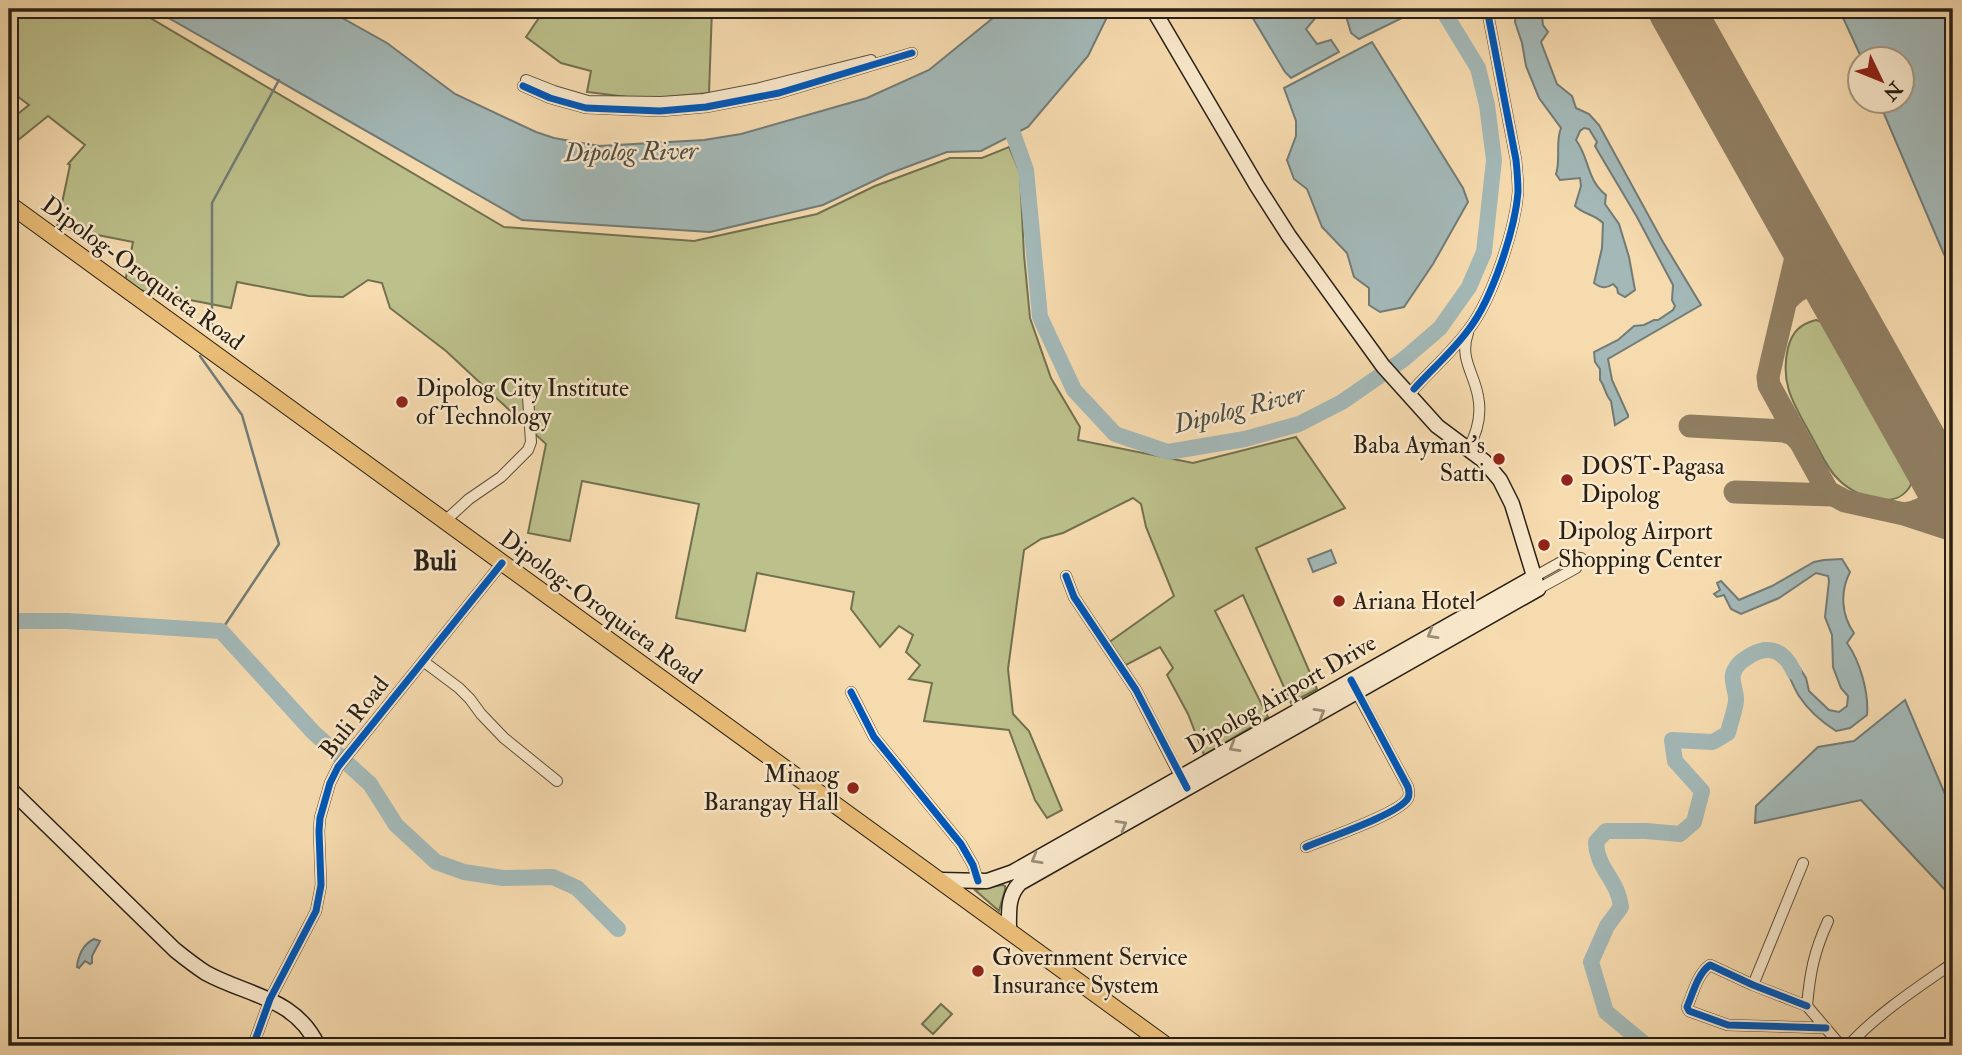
<svg xmlns="http://www.w3.org/2000/svg" width="1962" height="1055" viewBox="0 0 1962 1055" font-family="'IM FELL Double Pica',serif">
  <style>
    .green { fill: #bcc08b; stroke: #727050; stroke-width: 2 }
    .water { fill: #a3b8b7; stroke: #727b76; stroke-width: 2 }
    .lines { fill: none; stroke-linecap: round; stroke-linejoin: round }
    .stream { stroke: #727b76; stroke-width: 2.5 }
    .river { stroke: #a3b8b7; stroke-width: 16 }
    .taxiway { stroke: #907e62; stroke-width: 23 }
    .runway { stroke: #907e62; stroke-width: 56 }
    .minor-casing { stroke: #5c4f3c; stroke-width: 12 }
    .secondary-casing { stroke: #292015; stroke-width: 17 }
    .trunk-casing { stroke: #292015; stroke-width: 18 }
    .minor { stroke: #f9e8cb; stroke-width: 10 }
    .secondary { stroke: #f9e8cb; stroke-width: 14 }
    .trunk { stroke: #ebbe78; stroke-width: 16 }
    .cycleway-casing { stroke: #f9e8cb; stroke-width: 11 }
    .cycleway { stroke: #0057b8; stroke-width: 7 }
    .oneway { stroke: #9b8e79 }
    .poi-dot { fill: #8f2418; stroke: #f9e8cb; stroke-width: 2.5 }
    .labels { text-anchor: middle; stroke-width: 5; stroke-linejoin: round; paint-order: stroke }
    .street-label { font-size: 24px; fill: #292015; stroke: #f9e8cb }
    .poi-label { font-size: 24px; fill: #292015; stroke: #f9e8cb; text-anchor: start }
    .water-label { font-size: 26px; font-style: italic; fill: #4e4e46; stroke: #f9e8cb }
    .neighbourhood-label { font-size: 26px; font-weight: bold; fill: #292015; stroke: #f9e8cb }
  </style>
  <rect width="100%" height="100%" fill="#f6dbaf"/>
  <filter id="stains"><feTurbulence type="fractalNoise" baseFrequency=".00286" numOctaves="4"/><feColorMatrix values="0 0 0 0 .2 0 0 0 0 .09 0 0 0 0 .02 0 0 0 .5 -.17"/></filter>
  <radialGradient id="worn" r=".72"><stop offset=".6" stop-color="#630" stop-opacity="0"/><stop offset="1" stop-color="#630" stop-opacity=".3"/></radialGradient>
  <path class="green" d="M9 9H135L504 227 694 241 817 214 875 186 950 158H982L1009 147 1020 173 1024 255 1030 318 1051 378 1080 427 1078 440 1193 463 1296 437 1345 508 1256 548 1317 689 1291 703 1243 595 1215 611 1268 717 1204 755 1188 714 1167 675 1173 668 1160 647 1124 666 1108 643 1174 596 1146 527 1141 504 1133 498 1063 533 1041 539 1024 550 1008 669 1013 714 1029 731 1062 810 1047 818 1035 800 1009 730 924 721 932 683 909 679 920 665 906 652 913 635 899 626 880 647 851 609 854 592 757 573 745 631 676 618 699 504 582 481 570 541 528 533 546 444 446 351 390 308 382 283 368 280 343 297 309 296 237 282 231 308 124 287 133 242 57 227 70 165 68 164 85 145 48 116 12 145 9 142V121L29 105 9 90Z
    M545 9H712L709 93 644 99 587 92 591 71 561 63 526 37Z
    M1816 320 1822 322 1912 482C1900 513 1857 498 1839 480 1827 469 1821 453 1813 439 1796 407 1779 386 1788 348 1792 332 1800 324 1816 320Z
    M1002 885 1005 886V890L999 911 975 890Z
    M941 1004 952 1014 933 1034 922 1024Z"/>
  <path class="water" d="M153 9H326L387 43 455 94 536 132 554 138 599 146 704 140 741 134 867 98 929 70 1004 9H1111L1088 56 1028 127 981 151 947 152 888 174 823 205 710 232 522 220Z
    M1254 9H1323L1306 29 1317 44 1331 40 1339 52 1291 78 1285 72 1251 15Z
    M1344 9H1398L1406 16 1359 39 1351 33Z
    M1516 9H1541L1543 25 1548 32 1541 42 1557 84 1572 96 1576 108 1589 114 1599 125 1663 242 1701 305 1608 359 1612 380 1628 415V417L1615 425 1611 401C1605 395 1605 386 1600 380V369L1595 362 1594 352 1618 340 1634 326 1644 325 1654 320H1658L1673 310 1675 306 1672 300 1673 285 1637 217 1599 153 1595 146 1597 142 1589 129 1584 128 1580 131 1576 140C1590 159 1586 179 1606 195L1605 204 1619 224 1629 257 1635 290 1625 297 1618 293 1617 288 1613 284C1606 289 1601 288 1594 283L1602 248 1603 223C1593 213 1584 215 1575 206L1581 186 1580 178 1560 180 1556 174C1561 159 1555 143 1561 128L1539 98 1526 66 1522 43 1515 22Z
    M1839 9H1953V273L1943 252 1879 102H1902V60L1862 59Z
    M1372 42 1463 188 1468 202 1433 264 1404 307 1380 312 1369 305V288L1354 277 1347 253 1322 227 1307 189 1294 179 1287 160 1296 136V121L1284 88Z
    M1331 550 1336 563 1313 572 1308 559Z
    M1842 559 1850 572C1840 591 1841 615 1854 633L1847 643C1860 661 1869 693 1867 715L1850 728 1836 731C1822 722 1808 710 1799 696 1790 682 1789 669 1776 656L1787 654 1797 664 1806 678 1809 691 1829 710 1839 712 1847 706 1848 696 1841 688 1833 667 1832 635 1825 617 1829 581 1828 576 1816 573 1779 598 1741 614 1731 609 1724 595 1717 597 1714 594 1720 590 1717 583 1721 581 1739 600 1772 586 1814 562 1824 560Z
    M1905 700 1953 813V886L1945 890 1861 800 1755 823 1756 806 1818 747 1854 741Z
    M94 939 100 941 92 956V963L90 964 85 961 79 968 77 967C78 956 83 944 94 939Z"/>
  <g class="lines">
    <path class="stream" d="M212 334V203L279 80
      M200 356 242 415 279 544 221 631"/>
    <path class="river" d="M1006 114 1026 170 1040 317 1074 390 1115 434 1168 452 1245 439 1299 424 1342 402 1404 359 1440 328 1469 287 1484 252 1494 160 1487 105 1478 68 1442 9
      M9 621H67L221 631 313 732 370 784 396 825 436 862 464 872 503 878 553 877 577 888 618 929
      M1647 1046 1606 1012 1591 962 1607 926 1621 907C1618 879 1597 870 1596 842L1606 831H1646L1680 834 1694 822 1702 791 1675 761 1672 740 1713 742 1728 733C1730 723 1735 711 1736 701 1737 692 1731 683 1733 674 1736 664 1743 660 1751 655 1771 644 1785 652 1794 672"/>
    <path class="taxiway" d="M1794 219 1798 239V249L1772 359 1768 377 1769 385 1828 492 1845 501 1904 514 1953 530
      M1786 301C1802 283 1812 283 1834 290
      M1690 426 1784 431 1793 434 1799 440
      M1735 492 1833 495
      M1904 514C1930 510 1939 499 1937 474"/>
    <path class="runway" d="M1676 9 1953 503"/>
    <defs>
      <path id="minor" d="M526 80 554 91 588 101 661 102 704 99 756 89 871 60
        M523 86 550 98 586 108 660 111 706 107 779 93 912 53
        M1414 389C1432 369 1453 351 1469 329 1492 299 1515 230 1518 192 1518 181 1517 170 1516 160L1487 9
        M1468 449C1477 433 1482 415 1478 396 1474 373 1459 358 1468 333
        M445 521 469 499 501 477 528 450 531 442 528 397
        M1066 576 1074 597 1136 690 1183 782
        M1534 577 1570 557 1581 558 1576 568 1538 589
        M423 661 459 688 470 699 481 714 504 738 557 781
        M851 692 874 737 961 844 973 865 978 881
        M1306 847C1324 839 1400 814 1408 798 1410 794 1409 792 1408 787L1355 689
        M1828 921C1814 952 1810 972 1807 1006L1841 1046
        M1753 985 1803 863
        M1807 1006 1753 985 1710 965C1698 973 1693 993 1687 1007L1689 1011 1728 1025 1826 1028
        M253 1046 270 999 316 911 321 885 319 831 320 818 330 783 338 767 502 563
        M1848 1046C1877 1014 1917 988 1953 963"/>
      <path id="secondary" d="M9 788 175 950C185 958 195 966 206 973 248 996 295 997 318 1046
        M940 880 987 881 1013 872 1534 577
        M1009 931C1009 913 1007 896 1020 883L1538 589 1512 504 1500 480 1484 461 1437 426 1383 366 1289 236 1257 186 1153 9"/>
      <path id="trunk" d="M9 204 1167 1046"/>
    </defs>
    <use href="#minor" class="minor-casing"/>
    <use href="#secondary" class="secondary-casing"/>
    <use href="#trunk" class="trunk-casing"/>
    <use href="#minor" class="minor"/>
    <use href="#secondary" class="secondary"/>
    <use href="#trunk" class="trunk"/>
    <defs>
      <path id="cycleway" d="M523 86 550 98 586 108 660 111 706 107 779 93 912 53
        M1414 389C1432 369 1453 351 1469 329 1492 299 1515 230 1518 192 1518 181 1517 170 1516 160L1487 9
        M1066 576 1074 597 1136 690 1187 788
        M851 692 874 737 961 844 973 865 978 881
        M1306 847C1324 839 1400 814 1408 798 1410 794 1409 792 1408 787L1351 680
        M1807 1006 1753 985 1710 965C1698 973 1693 993 1687 1007L1689 1011 1728 1025 1826 1028
        M253 1046 270 999 316 911 321 885 319 831 320 818 330 783 338 767 502 563"/>
    </defs>
    <use href="#cycleway" class="cycleway-casing"/>
    <use href="#cycleway" class="cycleway"/>
  </g>
  <defs><path id="oneway-chevron" d="M-2-3.5L2.5 0L-2 3.5" fill="none" stroke-width="1.6" stroke-linecap="round" stroke-linejoin="round" transform="scale(1.75)"/></defs>
  <g class="oneway">
    <use href="#oneway-chevron" transform="translate(1432 634) rotate(150)"/>
    <use href="#oneway-chevron" transform="translate(1320 713) rotate(-30)"/>
    <use href="#oneway-chevron" transform="translate(1234 747) rotate(150)"/>
    <use href="#oneway-chevron" transform="translate(1122 825) rotate(-30)"/>
    <use href="#oneway-chevron" transform="translate(1036 859) rotate(150)"/>
  </g>
  <g class="poi-dot">
    <circle cx="402" cy="402" r="7"/>
    <circle cx="1499" cy="459" r="7"/>
    <circle cx="1567" cy="480" r="7"/>
    <circle cx="1544" cy="545" r="7"/>
    <circle cx="1339" cy="601" r="7"/>
    <circle cx="853" cy="788" r="7"/>
    <circle cx="978" cy="971" r="7"/>
  </g>
  <g class="labels">
    <g class="street-label">
      <text transform="translate(143 273) rotate(36)" y="8">Dipolog-Oroquieta Road</text>
      <text transform="translate(601 607) rotate(36)" y="8">Dipolog-Oroquieta Road</text>
      <text transform="translate(1281 694) rotate(-30)" y="8">Dipolog Airport Drive</text>
      <text transform="translate(354 717) rotate(-52)" y="8">Buli Road</text>
    </g>
    <g class="poi-label">
      <text x="416" y="396">Dipolog City Institute<tspan x="416" dy="28">of Technology</tspan></text>
      <text x="1485" y="453" text-anchor="end">Baba Ayman's<tspan x="1485" dy="28">Satti</tspan></text>
      <text x="1581" y="474">DOST-Pagasa<tspan x="1581" dy="28">Dipolog</tspan></text>
      <text x="1558" y="539">Dipolog Airport<tspan x="1558" dy="28">Shopping Center</tspan></text>
      <text x="1353" y="609">Ariana Hotel</text>
      <text x="839" y="782" text-anchor="end">Minaog<tspan x="839" dy="28">Barangay Hall</tspan></text>
      <text x="992" y="965">Government Service<tspan x="992" dy="28">Insurance System</tspan></text>
    </g>
    <g class="water-label">
      <text transform="translate(631 151) rotate(-1)" y="9">Dipolog River</text>
      <text transform="translate(1239 408) rotate(-14)" y="9">Dipolog River</text>
    </g>
    <g class="neighbourhood-label">
      <text x="435" y="570">Buli</text>
    </g>
  </g>
  <rect width="1962" height="1055" fill="none" stroke="#f6dbaf" stroke-width="35"/>
  <rect x="10" y="10" width="1941" height="1034" fill="none" stroke="#292015" stroke-width="3.5"/>
  <rect x="18" y="18" width="1927" height="1020" fill="none" stroke="#292015" stroke-width="2"/>
  <g transform="translate(1881 80) rotate(133)"><circle r="33" fill="#f9e8cb" stroke="#a69882" stroke-width="2"/>
  <path d="M0-5L12 26L0 18L-12 26Z" fill="#8f2418"/>
  <text y="-10" font-size="19" font-weight="bold" text-anchor="middle" fill="#292015">N</text>
  </g>
  <rect width="100%" height="100%" filter="url(#stains)"/>
  <rect width="100%" height="100%" fill="url(#worn)"/>
</svg>
